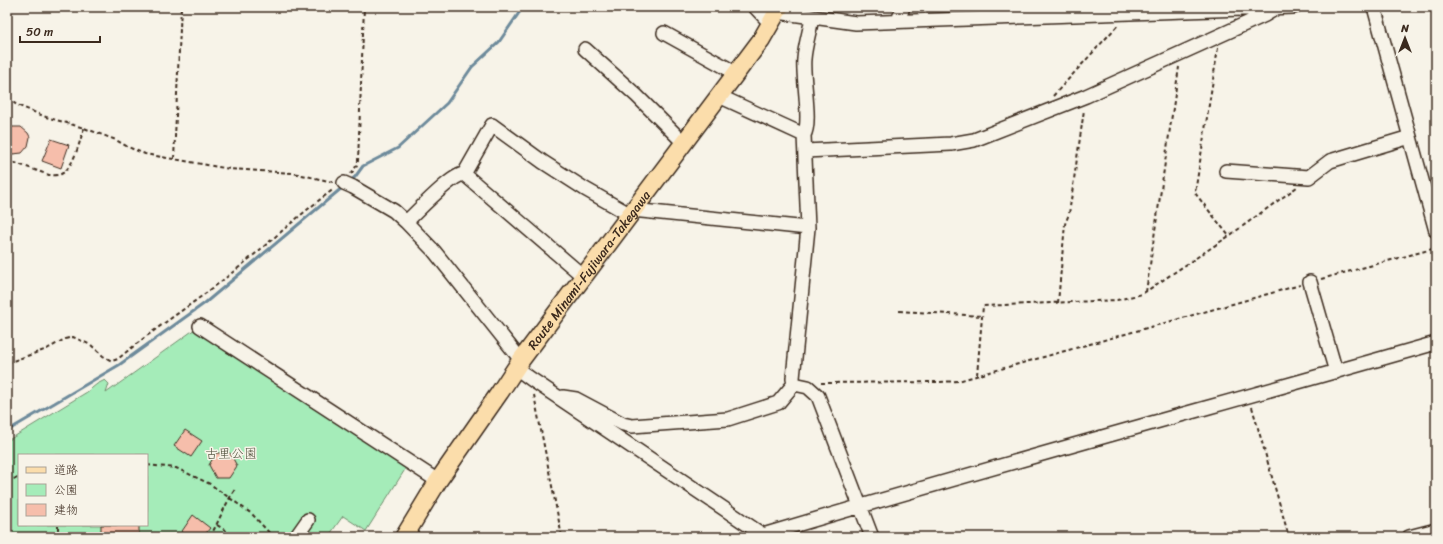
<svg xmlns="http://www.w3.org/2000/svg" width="1443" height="544" viewBox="0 0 1443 544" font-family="Sriracha,'Klee One',sans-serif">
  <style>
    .green { fill: #a5ecb9; stroke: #708b6c; fill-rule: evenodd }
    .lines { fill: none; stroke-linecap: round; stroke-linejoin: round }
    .stream { stroke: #6d8a9b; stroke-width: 3 }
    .building { fill: #f6beab; stroke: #3b2a1e }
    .minor-casing { stroke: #3b2a1e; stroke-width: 16 }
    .major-casing { stroke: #3b2a1e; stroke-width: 20 }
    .path { stroke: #3b2a1e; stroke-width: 2; stroke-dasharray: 4 3; stroke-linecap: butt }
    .minor { stroke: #f7f3e8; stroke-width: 13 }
    .major { stroke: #fbddab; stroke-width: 17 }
    .labels { text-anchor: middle; stroke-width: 3; stroke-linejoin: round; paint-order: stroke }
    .street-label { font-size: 13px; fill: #3b2a1e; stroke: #f7f3e8 }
    .park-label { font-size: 13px; fill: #50513d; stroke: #f7f3e8 }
  </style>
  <rect width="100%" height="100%" fill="#f7f3e8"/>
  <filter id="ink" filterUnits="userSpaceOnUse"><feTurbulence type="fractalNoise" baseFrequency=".025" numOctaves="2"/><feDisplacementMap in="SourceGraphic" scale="8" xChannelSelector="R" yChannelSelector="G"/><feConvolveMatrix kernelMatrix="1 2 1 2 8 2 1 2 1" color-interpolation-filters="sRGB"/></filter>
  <g filter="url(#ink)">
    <path class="green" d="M195 329 406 468 366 531 343 516 328 537H7V441L87 392 97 384 105 380 109 384 106 393ZM19 455H147V525H19Z"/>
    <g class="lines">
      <path class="stream" d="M350 181 355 177 363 166 398 148 447 103 472 67 499 42 523 7
        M7 431 119 365 205 303 343 187"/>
    </g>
    <path class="building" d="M12 127H21L28 133 30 137 28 146 22 153 13 154 7 151V130Z
      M51 139 69 145 61 168 42 161Z
      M185 430 202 441 191 457 174 446Z
      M216 453H230L237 466 229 478H216L209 465Z
      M193 515 210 528 203 537H178Z
      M101 525H139V537H101Z"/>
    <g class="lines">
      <defs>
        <path id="minor" d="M755 7 770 23
          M1374 7 1436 231
          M777 12 856 23 1294 7
          M898 21 903 7
          M664 33 727 68 734 76
          M585 49 637 96 684 143
          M719 96 804 135 808 228 793 378 794 384 808 387 818 396 872 537
          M804 135C812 122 802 77 804 59 805 45 810 31 812 17
          M805 151 951 144 974 140 1086 96 1265 15 1275 9
          M1226 171 1309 177 1330 161 1410 137
          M464 174 492 125 543 162 585 189 629 214
          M344 183 353 187 394 211 406 222 434 251 521 360
          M632 210 808 228
          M406 222C417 212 451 175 464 174L583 276
          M1310 282 1336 372
          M200 326 438 481
          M516 368 531 379 766 537
          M563 397 576 399 623 424 632 426 728 419 778 403 794 384
          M763 535C986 468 1212 407 1436 343
          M296 537 308 520
          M1409 537 1436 530"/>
        <g id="major">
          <path id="s1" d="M404 537 438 481 500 392 521 360 761 40 780 7"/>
        </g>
      </defs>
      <use href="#minor" class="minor-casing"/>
      <use href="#major" class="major-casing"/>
      <path class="path" d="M1218 48 1195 193 1229 236
        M1053 96 1118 25
        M7 98 17 105 46 117 84 128 116 140 128 147 145 154 230 169 293 173 333 182
        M174 159 181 7
        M7 160 49 175C53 175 57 176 61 174 74 168 80 140 84 128
        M351 174 357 165 358 161 364 7
        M1321 279 1436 248
        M1146 292 1179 67
        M1058 303 1065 224 1069 214 1084 110
        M899 311 982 316
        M7 363 47 349 65 339 73 337 91 345 103 356 112 361 118 359C153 329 192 305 228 276 264 248 297 216 334 189
        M977 375 983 306 1117 300 1142 294 1229 236 1297 187
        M821 383 940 382 958 381 1300 285
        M534 395 562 537
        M1252 407 1289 537
        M147 465 176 468 210 484 252 514 273 537
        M7 481 11 479 19 478
        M217 525 236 537
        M58 537V525
        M210 537C219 521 225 504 236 488"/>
      <use href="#minor" class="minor"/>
      <use href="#major" class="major"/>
    </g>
  </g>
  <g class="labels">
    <g class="street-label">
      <text dy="5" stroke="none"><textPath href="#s1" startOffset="325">Route Minami-Fujiwara-Takegawa</textPath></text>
    </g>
    <g class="park-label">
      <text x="231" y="458">古里公園</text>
    </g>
  </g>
  <rect width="1443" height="544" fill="none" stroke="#f7f3e8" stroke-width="24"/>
  <rect x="12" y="12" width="1419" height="520" fill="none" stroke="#3b2a1e" stroke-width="1.5" filter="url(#ink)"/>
  <rect x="18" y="454" width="130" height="72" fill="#f7f3e8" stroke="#aca397"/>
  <rect x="26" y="467" width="20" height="6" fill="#fbddab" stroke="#aca397"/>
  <text x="54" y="474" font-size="12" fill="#3b2a1e">道路</text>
  <rect x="26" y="484" width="20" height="12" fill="#a5ecb9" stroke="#aca397"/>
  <text x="54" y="494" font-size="12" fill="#3b2a1e">公園</text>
  <rect x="26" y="504" width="20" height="12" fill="#f6beab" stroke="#aca397"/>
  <text x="54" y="514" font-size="12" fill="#3b2a1e">建物</text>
  <g transform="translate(1405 38)" stroke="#f7f3e8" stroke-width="3" paint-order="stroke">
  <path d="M0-3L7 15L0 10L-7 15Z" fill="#3b2a1e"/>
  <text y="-6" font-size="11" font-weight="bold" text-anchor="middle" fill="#3b2a1e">N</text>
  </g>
  <path d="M20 36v6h80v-6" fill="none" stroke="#3b2a1e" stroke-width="2"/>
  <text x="26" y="36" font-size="12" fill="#3b2a1e" stroke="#f7f3e8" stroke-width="3" paint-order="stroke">50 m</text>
</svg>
